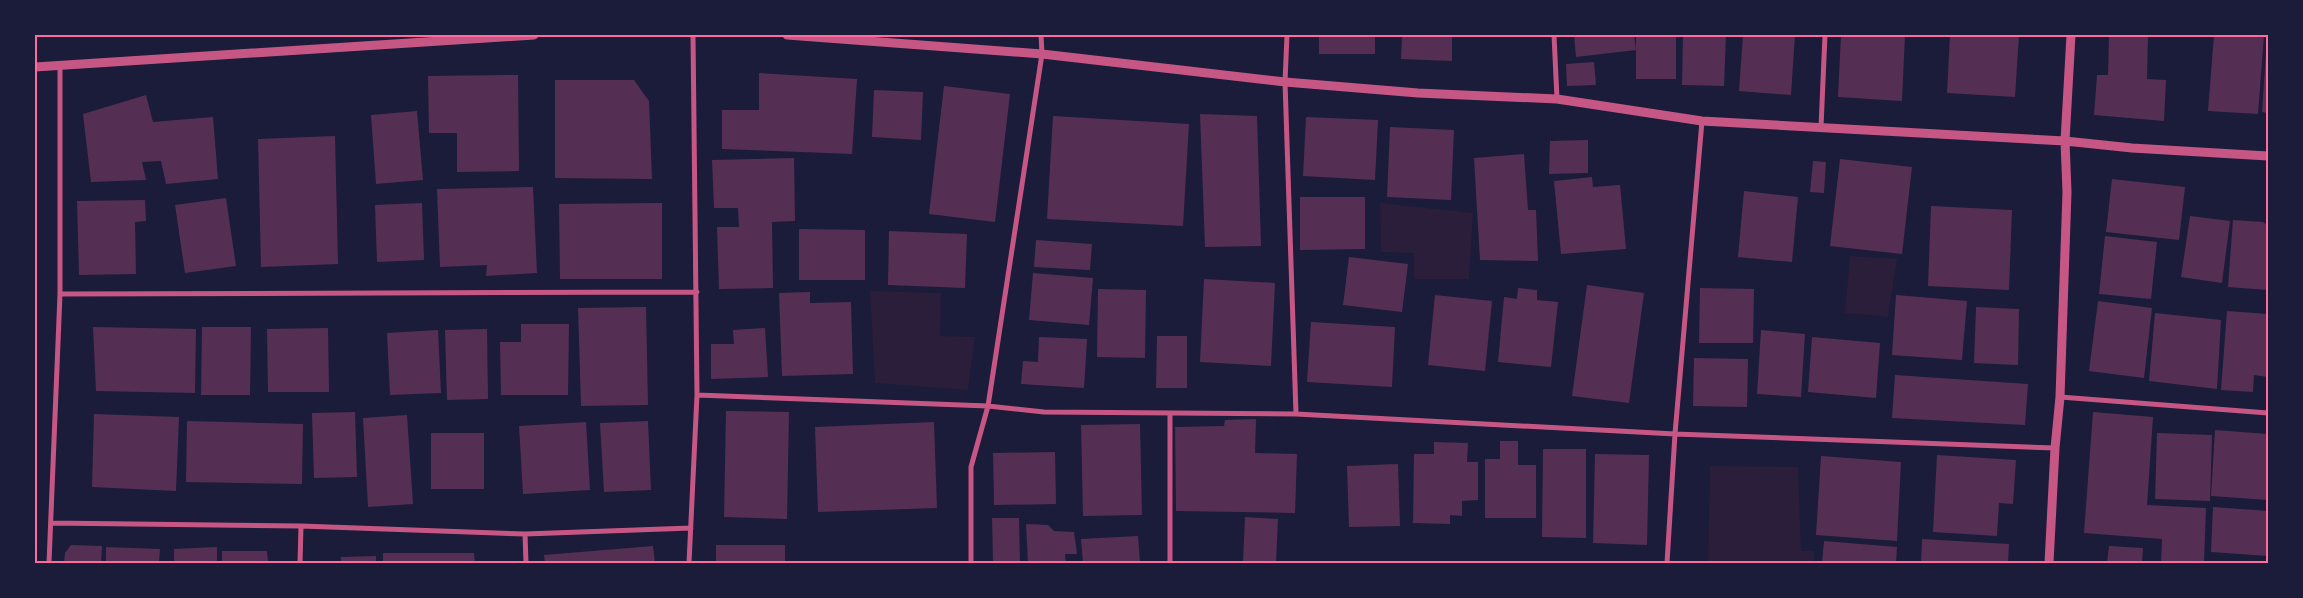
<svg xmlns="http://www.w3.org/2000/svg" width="2303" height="598" viewBox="0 0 2303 598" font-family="Signika,sans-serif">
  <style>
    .green { fill: #2a1e3b }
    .building { fill: #542f53 }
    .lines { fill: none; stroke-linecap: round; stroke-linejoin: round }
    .minor { stroke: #c65784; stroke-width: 5 }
    .tertiary { stroke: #c65784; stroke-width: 9 }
    .neatline { fill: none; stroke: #ff6b9d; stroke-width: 2 }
  </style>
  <rect width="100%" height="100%" fill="#1b1b3a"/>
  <path class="green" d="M1380 203 1473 213 1469 279H1414V253L1381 252Z
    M1850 256 1897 259 1888 317 1845 313Z
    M870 291 941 293 940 336 975 337 968 390 875 383Z
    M1710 466 1798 467 1801 551H1814V563H1708Z"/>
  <path class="building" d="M1319 35H1375V54H1319Z
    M1402 35H1452V61L1401 59Z
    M1574 35H1634L1636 50 1576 57Z
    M1636 35H1676V79H1636Z
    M1683 35H1726L1724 86 1682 85Z
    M1743 35H1795L1791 95 1739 91Z
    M1841 35H1905L1902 101 1838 97Z
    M1950 35H2019L2015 97 1947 93Z
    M2109 35H2148L2147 79 2166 80 2164 121 2094 115 2097 75H2108Z
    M2214 35H2264L2258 114 2208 111Z
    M2267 37 2268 38V113L2262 112Z
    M1594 62 1596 85 1567 86 1566 64Z
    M759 73 857 79 852 154 722 149V110H759Z
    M518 75 519 171 457 172V133H429L428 76Z
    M555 80H634L649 101 652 179 555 178Z
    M944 86 1010 94 995 222 929 214Z
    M874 90 923 92 921 140 872 137Z
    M146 95 153 122 213 117 218 179 166 184 161 161 142 162 146 180 91 182 83 114Z
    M417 111 423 180 376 184 371 115Z
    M1200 114 1257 116 1261 246 1205 247Z
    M1053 116 1189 124 1183 226 1047 219Z
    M1306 117 1378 120 1375 180 1303 176Z
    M1390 127 1454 130 1451 200 1387 197Z
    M335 136 338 264 261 267 258 139Z
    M1588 140V173L1549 174 1550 141Z
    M1524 154 1528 210H1536L1538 261 1480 260 1474 158Z
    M794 158 795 221 772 222 773 288 719 289 717 227H739L738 208H714L712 160Z
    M1840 159 1912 167 1902 254 1830 246Z
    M1813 161 1826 162 1824 193 1810 192Z
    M1592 177 1593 187 1620 185 1626 249 1561 254 1554 181Z
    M2112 179 2185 187 2179 240 2106 232Z
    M533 187 537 273 486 276 487 265 440 267 437 189Z
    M1744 191 1798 197 1792 262 1738 257Z
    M1300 197H1365V249L1300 250Z
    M226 198 236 266 185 273 175 205Z
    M145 200 146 221 135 222 136 274 79 275 77 201Z
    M422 203 424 260 377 262 375 205Z
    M662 203V279H560L559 204Z
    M1931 206 2012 210 2009 290 1928 286Z
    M2190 216 2230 221 2222 283 2181 277Z
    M2233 220 2263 222 2268 226V290L2228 287Z
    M799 229 865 230V280H799Z
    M889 231 967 234 965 288 888 285Z
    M2105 236 2157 242 2151 299 2099 294Z
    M1036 240 1092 244 1090 270 1034 267Z
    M1349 257 1408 264 1402 312 1343 305Z
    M1033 273 1093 278 1089 325 1029 320Z
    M1204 279 1275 283 1271 366 1200 362Z
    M1587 285 1644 293 1629 403 1572 396Z
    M1518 288 1537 290V300L1558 302 1551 367 1498 362 1504 297 1517 299Z
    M1700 288 1754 289 1753 343H1699Z
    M1098 289 1146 290 1145 358 1097 357Z
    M810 292V303L851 302 853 374 782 376 779 293Z
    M1435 295 1492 301 1485 371 1428 365Z
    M1896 295 1967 301 1962 360 1892 355Z
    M2098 301 2152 308 2144 378 2089 371Z
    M646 307 648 405 581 406 578 308Z
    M1976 307 2019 309 2018 365 1974 363Z
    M2227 311 2268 314V377L2254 375 2253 392 2221 390Z
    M2155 313 2221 320 2217 389 2149 381Z
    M1311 322 1395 327 1392 387 1307 382Z
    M521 324H569L568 395H501L500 342H521Z
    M93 327 196 329 195 393 96 391Z
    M202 327H251L250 395H201Z
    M328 328 329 392H268L267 329Z
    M765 328 768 377 711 379V344H734L733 330Z
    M487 329 488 399 447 400 445 330Z
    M438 330 441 393 390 395 387 333Z
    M1761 330 1805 334 1801 397 1757 394Z
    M1157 336H1187V388H1156Z
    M1039 337 1087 339 1084 388 1021 384 1023 361 1038 362Z
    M1812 337 1880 343 1876 398 1808 392Z
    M1694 358 1748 359 1747 407 1693 406Z
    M1895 375 2028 384 2025 425 1892 418Z
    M726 411 789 412 787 519 724 517Z
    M355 412 357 477 314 478 312 413Z
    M2093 412 2153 417 2147 505 2206 508 2204 563H2161L2162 539 2084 533Z
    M94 414 179 417 176 491 92 487Z
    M407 415 413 504 368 507 363 418Z
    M1256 419 1255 453 1297 454 1295 513 1176 511 1175 427 1224 426 1225 420Z
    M187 421 303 424 302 484 186 482Z
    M648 421 651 490 604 492 600 423Z
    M586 422 590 490 523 494 519 426Z
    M934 422 937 508 818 512 815 427Z
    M1140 424 1142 515 1083 516 1081 425Z
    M2215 430 2268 434V500L2211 496Z
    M431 433H484V489H431Z
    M2157 433 2212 435 2210 501 2155 499Z
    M1500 441H1518V465H1536V518H1485V459H1500Z
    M1434 442 1468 443 1467 462H1478V500L1462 501V516L1450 515V524L1413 523 1414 454H1434Z
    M1543 449H1586V538L1542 537Z
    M1055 452 1056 504 994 505 993 453Z
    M1595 454 1649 455 1647 545 1593 543Z
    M1937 455 2016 460 2013 504 1999 503 1997 536 1933 532Z
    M1821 456 1901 462 1897 541 1816 535Z
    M1398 464 1400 526 1349 527 1347 466Z
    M2213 507 2268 511V556L2211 552Z
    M1245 517 1278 519 1276 563 1243 561Z
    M992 518H1019L1020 563H993Z
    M1026 524 1048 525 1054 531 1074 532 1077 554H1065L1066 563H1028Z
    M1138 536 1140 563H1083L1081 539Z
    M1922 539 2009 544 2008 563H1921Z
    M1824 541 1897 547 1896 563H1822Z
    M71 545 102 546 101 563H64L65 553Z
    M716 545H785V563H716Z
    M653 546 655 563H545L544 555Z
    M2109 546 2143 548 2142 563H2107Z
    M106 547 160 549 159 563H106Z
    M217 547V563H174V549Z
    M222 551H267L268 563H222Z
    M383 553H474L475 563H383Z
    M376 556V563H341V557Z"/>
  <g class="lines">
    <path class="minor" d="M1287 35 1285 82 1296 414
      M1554 35 1557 99
      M1821 127 1825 35
      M60 294 697 292
      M697 395 988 406 1044 412 1296 414 1675 434 2055 448
      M2060 397 2268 413
      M1170 413V563
      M51 523 301 526 525 534 691 528
      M525 534 526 563
      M49 563 60 294V66
      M300 563 301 526
      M689 563 697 395 693 35
      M971 563V467L988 406 1042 54 1041 35
      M1667 563 1675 434 1702 121"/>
    <path class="tertiary" d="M787 35 1042 54 1285 82 1418 93 1557 99 1702 121 2065 141 2132 148 2268 156
      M35 67 534 35
      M2049 563 2055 448 2060 397 2067 192 2065 141 2071 35"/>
  </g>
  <rect width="2303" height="598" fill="none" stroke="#1b1b3a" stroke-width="72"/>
  <rect x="36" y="36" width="2231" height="526" class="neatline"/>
</svg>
